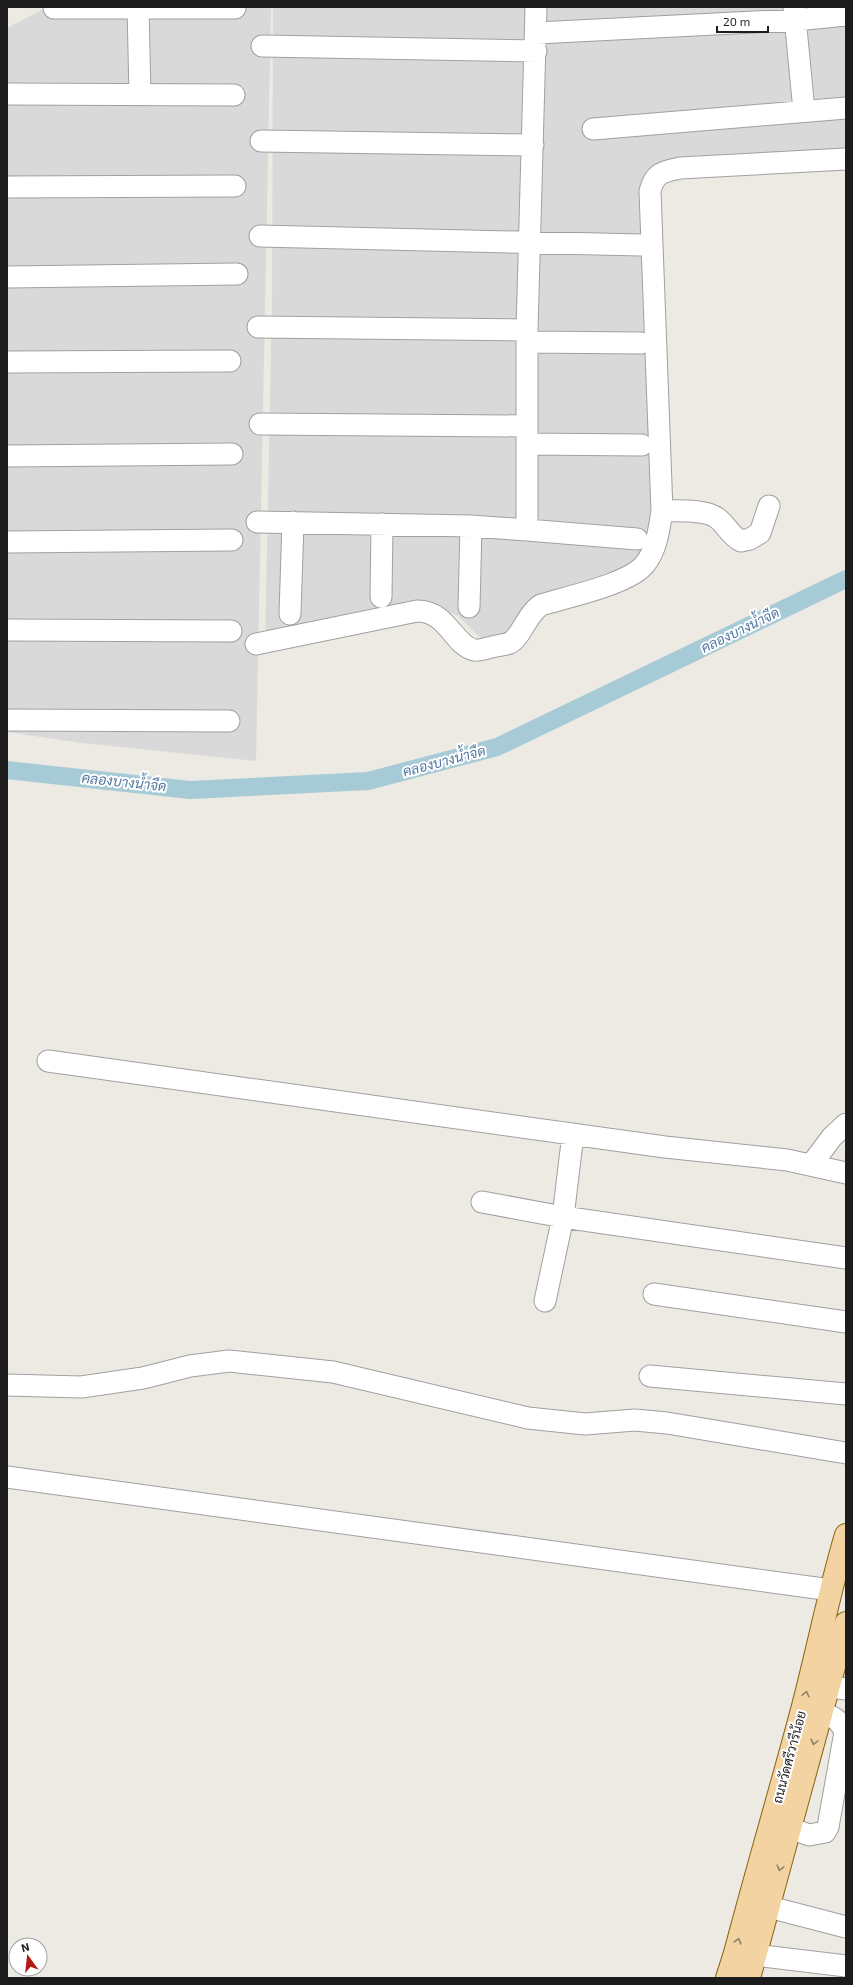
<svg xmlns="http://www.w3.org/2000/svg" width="853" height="1985" viewBox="0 0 853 1985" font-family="'Exo 2',Sarabun,sans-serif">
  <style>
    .residential { fill: #dad9d9 }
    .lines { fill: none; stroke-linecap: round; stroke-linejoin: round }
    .canal { stroke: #a7cad7; stroke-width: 18 }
    .minor-casing { stroke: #a0a0a0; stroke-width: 23 }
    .major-casing { stroke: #87630d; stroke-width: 24 }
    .minor { stroke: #fff; stroke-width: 21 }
    .major { stroke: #f3d3a1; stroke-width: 22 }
    .oneway { stroke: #928165 }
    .labels { text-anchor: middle; stroke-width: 4; stroke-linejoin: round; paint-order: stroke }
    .street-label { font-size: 13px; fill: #1c1c1c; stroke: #fff }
    .water-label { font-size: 14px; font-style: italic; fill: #5277a2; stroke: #fff }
  </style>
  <rect width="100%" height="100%" fill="#eceae3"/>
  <path class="residential" d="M48 7H271L256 761 82 743 7 732V28Z
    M273 7H846V165L659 181 668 542 664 552 648 572 543 610 491 648 458 616 445 610 265 646 272 303Z"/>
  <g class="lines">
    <path class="canal" d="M7 770 190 790 368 781 497 747 846 579"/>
    <defs>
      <path id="minor" d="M138 7 140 95
        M536 7 527 330V530L637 539
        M794 7 804 111
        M54 8H235
        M537 33 796 20 846 15
        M262 46 536 51
        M7 94 234 95
        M593 129 846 108
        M261 141 533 145
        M7 187 235 186
        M260 236 640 245
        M7 277 237 274
        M258 327 527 330
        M528 342 641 343
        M7 362 230 361
        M260 424 526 426
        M527 444 642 445
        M7 456 232 454
        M662 511C676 511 705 509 717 518 726 524 730 536 741 541L750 539 760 533 769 506
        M257 522 471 526 527 530
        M7 542 232 540
        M381 597 382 524
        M469 607 471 526
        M290 614 293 522
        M7 630 231 631
        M256 644 417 611C448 611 453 645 474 650 479 651 487 648 492 647 498 645 505 645 510 643 521 637 527 614 541 605 566 597 630 584 645 564 657 549 659 529 662 511L650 191C655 172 663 172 680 168L846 159
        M7 720 229 721
        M48 1061 665 1147 787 1160 846 1173
        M811 1165 832 1137 846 1124
        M482 1202 563 1217 846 1258
        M654 1294 846 1322
        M545 1301 563 1217 573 1134
        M650 1376 846 1394
        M7 1385 81 1387 143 1378 190 1366 229 1361 333 1372 528 1418 585 1424 635 1420 667 1423 846 1453
        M7 1477 831 1590
        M829 1687 846 1689
        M790 1828 809 1835 825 1832 828 1827 845 1732C840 1720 834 1717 822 1713
        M769 1907 846 1927
        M755 1955 846 1966"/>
      <path id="major" d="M727 1978 735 1953C757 1870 781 1789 803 1706 818 1649 829 1592 846 1535
        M749 1978 846 1623"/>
    </defs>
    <use href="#minor" class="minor-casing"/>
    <use href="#major" class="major-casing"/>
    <use href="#minor" class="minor"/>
    <use href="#major" class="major"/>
  </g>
  <defs><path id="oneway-chevron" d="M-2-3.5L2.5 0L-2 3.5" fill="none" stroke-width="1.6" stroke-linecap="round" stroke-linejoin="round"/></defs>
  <g class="oneway">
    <use href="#oneway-chevron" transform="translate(806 1694) rotate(-76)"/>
    <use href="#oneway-chevron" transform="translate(814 1742) rotate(105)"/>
    <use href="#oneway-chevron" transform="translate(780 1868) rotate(105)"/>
    <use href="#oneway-chevron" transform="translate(738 1941) rotate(-75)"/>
  </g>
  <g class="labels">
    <g class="street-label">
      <text transform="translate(789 1757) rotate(-75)" y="5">ถนนวัดศรีวารีน้อย</text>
    </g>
    <g class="water-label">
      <text transform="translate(740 630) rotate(-26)" y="5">คลองบางน้ำจืด</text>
      <text transform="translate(444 761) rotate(-15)" y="5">คลองบางน้ำจืด</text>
      <text transform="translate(124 782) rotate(6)" y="5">คลองบางน้ำจืด</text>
    </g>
  </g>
  <rect width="853" height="1985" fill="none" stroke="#1c1c1c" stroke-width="16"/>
  <g transform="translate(28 1957) rotate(345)"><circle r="19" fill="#ffffff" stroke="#a4a4a4"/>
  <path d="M0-3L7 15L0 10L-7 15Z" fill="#b61912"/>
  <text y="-6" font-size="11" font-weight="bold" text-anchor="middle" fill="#1c1c1c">N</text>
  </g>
  <path d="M717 26v6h51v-6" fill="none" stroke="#1c1c1c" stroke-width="2"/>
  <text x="723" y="26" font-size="12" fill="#1c1c1c" stroke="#ffffff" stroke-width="3" paint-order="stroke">20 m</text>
</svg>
